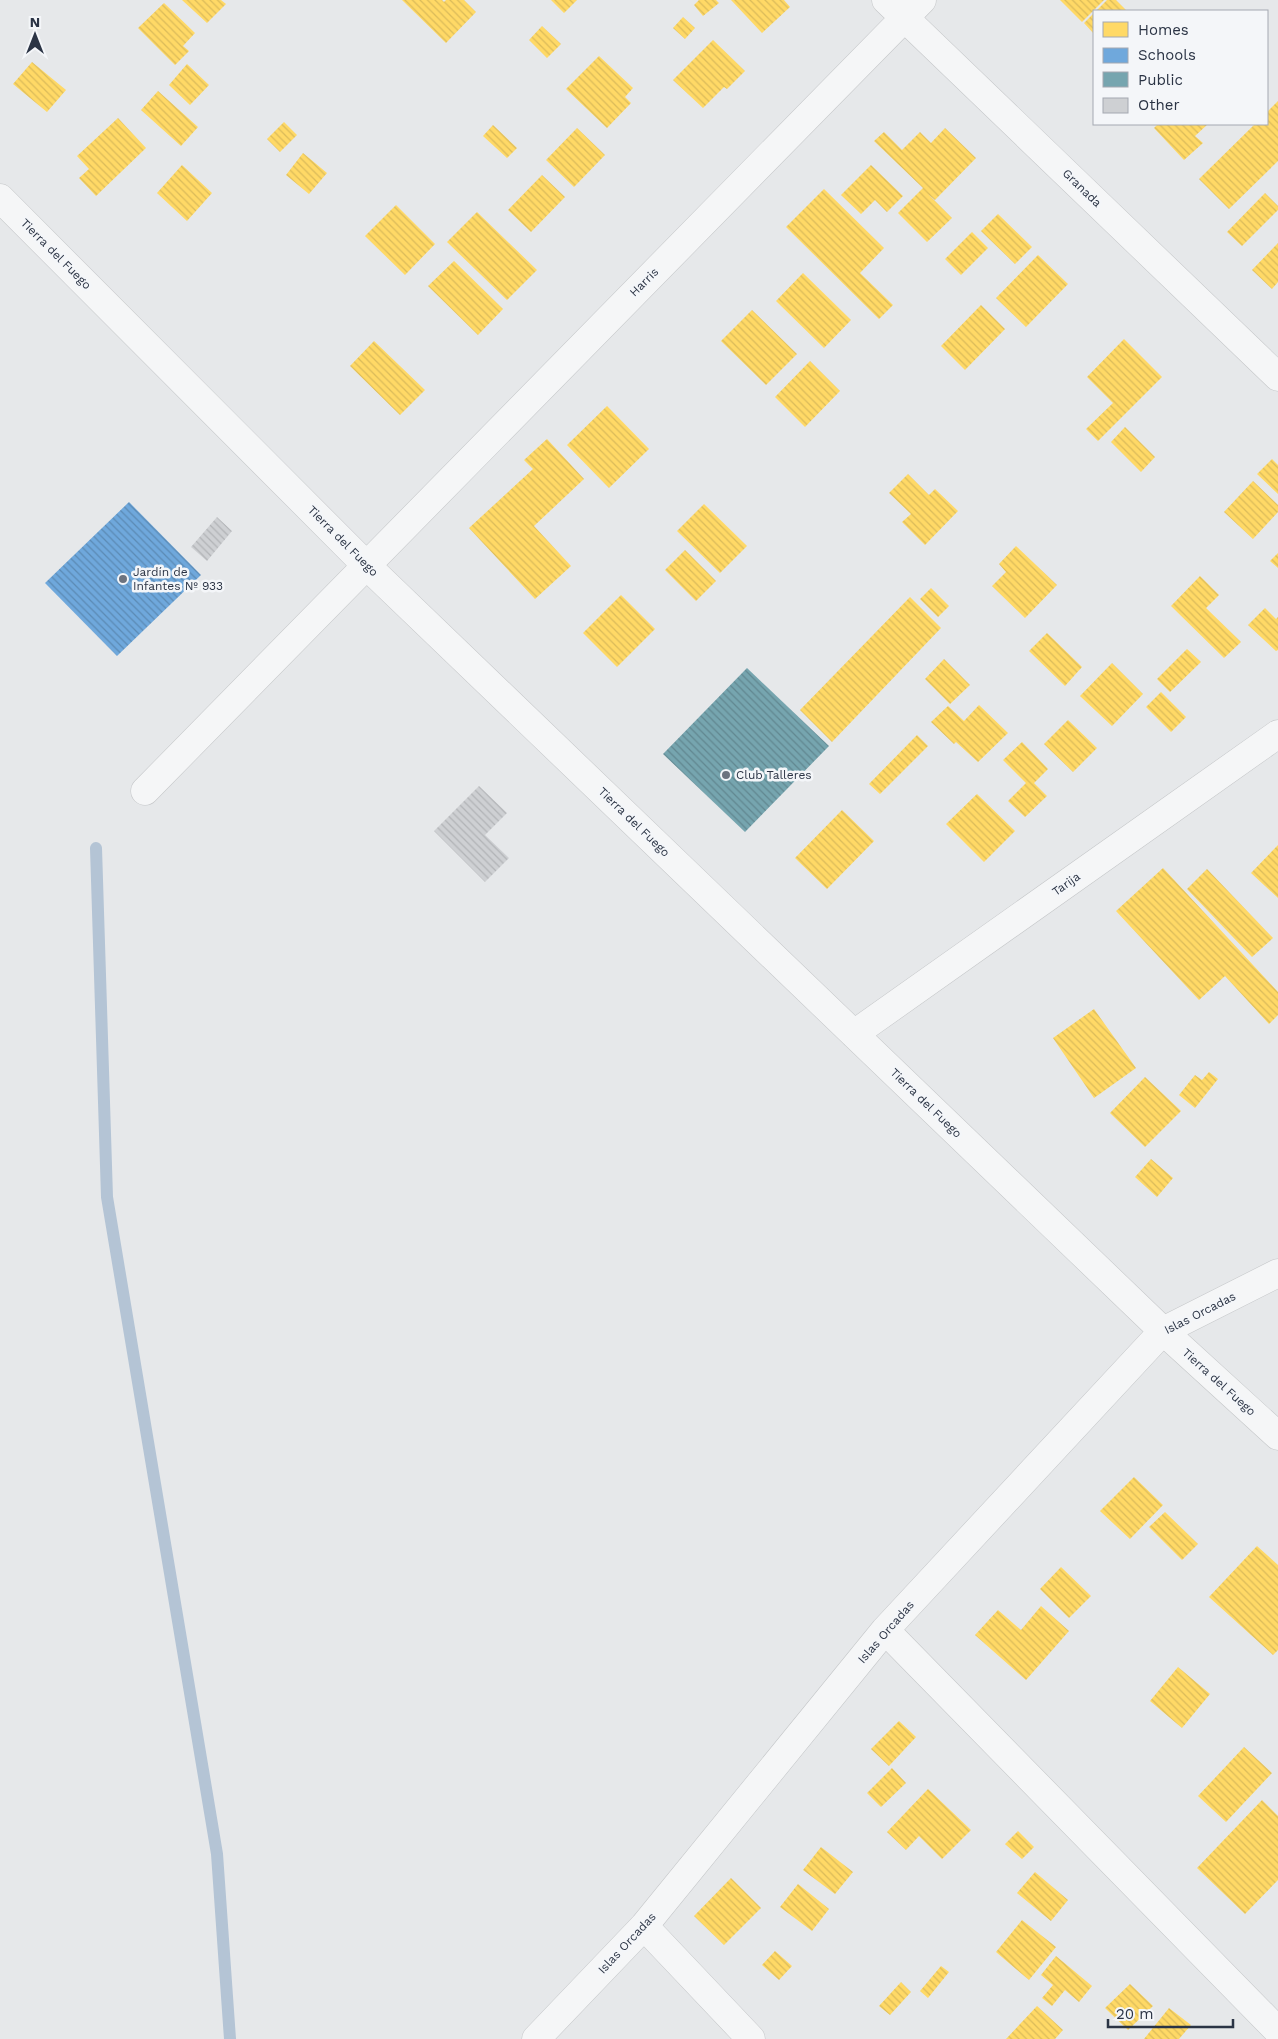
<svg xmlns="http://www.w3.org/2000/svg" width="1278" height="2039" viewBox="0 0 1278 2039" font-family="'Work Sans',sans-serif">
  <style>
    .homes { fill: url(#homes-back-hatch) }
    .schools { fill: url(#schools-back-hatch) }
    .public { fill: url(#public-back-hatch) }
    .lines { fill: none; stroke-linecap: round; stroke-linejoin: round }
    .stream { stroke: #b4c4d5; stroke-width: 12 }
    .building { fill: url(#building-back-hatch) }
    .street-casing { stroke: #c4c6c8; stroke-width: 29 }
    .street { stroke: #f5f6f7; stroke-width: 28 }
    .poi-dot { fill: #6c737f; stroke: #f4f6f9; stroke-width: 2 }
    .labels { text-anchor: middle; stroke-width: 5; stroke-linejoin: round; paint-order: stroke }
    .street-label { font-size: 12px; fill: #2b3445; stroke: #f4f6f9 }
    .poi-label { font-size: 12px; fill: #2b3445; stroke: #f4f6f9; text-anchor: start }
  </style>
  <defs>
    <pattern id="homes-back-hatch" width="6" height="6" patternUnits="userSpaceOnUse" patternTransform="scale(1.25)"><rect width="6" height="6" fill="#ffd966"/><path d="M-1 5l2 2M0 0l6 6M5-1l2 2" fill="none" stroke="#dbbb5a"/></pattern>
    <pattern id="schools-back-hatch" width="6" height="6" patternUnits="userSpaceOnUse" patternTransform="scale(1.25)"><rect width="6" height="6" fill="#6fa8dc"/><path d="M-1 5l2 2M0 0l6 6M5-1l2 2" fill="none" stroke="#5b8ab4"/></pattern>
    <pattern id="public-back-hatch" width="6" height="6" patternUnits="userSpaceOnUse" patternTransform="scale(1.25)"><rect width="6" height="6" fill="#76a5af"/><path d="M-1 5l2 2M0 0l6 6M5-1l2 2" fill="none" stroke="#618790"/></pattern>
    <pattern id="building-back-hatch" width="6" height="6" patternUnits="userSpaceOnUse" patternTransform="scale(1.25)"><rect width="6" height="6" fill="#ced0d3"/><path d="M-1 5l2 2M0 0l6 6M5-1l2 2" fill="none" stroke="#b1b3b6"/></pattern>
  </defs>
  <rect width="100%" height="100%" fill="#e6e8ea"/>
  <path class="homes" d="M182 0H221L226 4 207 23Z
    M402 0H442L444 2 446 0H464L476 12 446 43Z
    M551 0H577L564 13Z
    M699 0H716L719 3 703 16 694 5Z
    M731 0H784L790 7 762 33Z
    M1060 0H1104L1082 22Z
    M1107 0H1116L1127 11H1096Z
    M164 3 195 33 183 46 189 51 175 65 138 28Z
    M1094 13V34L1084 23Z
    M683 17 695 28 685 39 673 28Z
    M542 26 561 44 547 58 529 40Z
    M713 40 745 71 727 89 724 87 703 108 673 80Z
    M599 56 633 88 625 97 631 103 607 128 566 89Z
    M32 62 66 90 47 112 13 84Z
    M187 64 209 85 190 105 169 85Z
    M158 91 198 127 181 146 141 110Z
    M1278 101V161L1229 209 1199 179 1255 124H1267V112Z
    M118 118 146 148 96 196 79 178 89 169 77 156Z
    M284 122 297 135 280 152 267 139Z
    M1158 124H1208L1195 136 1203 143 1184 160 1154 128Z
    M493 125 517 148 507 158 483 136Z
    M577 128 605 155 574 187 546 160Z
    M945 128 976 158 935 200 928 194 952 218 927 242 898 213 923 188 874 141 884 132 902 150 920 132 931 143Z
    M303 153 327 173 309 194 286 175Z
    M182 165 212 193 187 221 157 193Z
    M871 165 903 196 887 212 875 200 861 214 841 195Z
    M542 175 565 197 531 232 508 210Z
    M824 189 884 248 860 273 893 305 879 319 786 227Z
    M1265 193 1278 206V210L1242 246 1227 232Z
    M396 205 435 244 405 275 365 236Z
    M477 212 537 270 507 300 447 242Z
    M998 214 1032 247 1015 264 981 231Z
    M972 232 988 248 961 275 945 259Z
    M1278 243V282L1272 289 1252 270Z
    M1038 255 1068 284 1026 327 996 298Z
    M454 261 503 309 478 335 428 286Z
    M803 273 851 320 824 348 776 301Z
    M981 305 1005 329 965 370 941 346Z
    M752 310 797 354 766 385 721 341Z
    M1124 339 1162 377 1098 441 1086 429 1113 403 1087 377Z
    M374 341 425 390 400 415 350 366Z
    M810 361 840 391 805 427 775 397Z
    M607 406 649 449 609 488 567 445Z
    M1125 427 1155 457 1141 472 1111 442Z
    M547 439 584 479 534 526 571 566 535 599 469 528 533 469 524 460Z
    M1272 459 1278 465V494L1257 474Z
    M908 474 929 495 935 489 958 511 925 545 902 522 911 514 889 493Z
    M1253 481 1278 505V512L1253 539 1224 512Z
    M704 504 747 546 720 573 677 531Z
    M1016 546 1057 585 1025 618 992 586 1006 572 999 564Z
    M685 550 716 581 696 601 665 570Z
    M1278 553V568L1270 561Z
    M1200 576 1219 595 1206 608 1241 642 1224 658 1171 606Z
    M931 588 949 606 938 617 920 599Z
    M621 595 655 629 617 667 583 633Z
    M910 597 941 628 832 742 800 710Z
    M1265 608 1276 619 1278 617V650L1276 651 1248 625Z
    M1047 633 1082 667 1065 686 1029 651Z
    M1187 649 1201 662 1170 692 1157 679Z
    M944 659 970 685 950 704 925 679Z
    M1112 663 1143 694 1112 726 1080 696Z
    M1161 692 1186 717 1171 732 1146 707Z
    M979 705 1008 733 978 762 956 742 954 744 931 722 948 706 964 721Z
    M1068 720 1097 748 1073 772 1044 744Z
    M917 735 928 746 880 794 869 784Z
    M1022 742 1048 769 1034 783 1047 796 1025 817 1008 801 1026 783 1003 760Z
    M977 794 1015 831 984 862 946 824Z
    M842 810 874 841 827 889 795 858Z
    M1278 845V898L1251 873Z
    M1163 868 1278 992V1015L1269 1024 1225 976 1199 1000 1116 911Z
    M1207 869 1273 938 1252 957 1187 889Z
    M1094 1009 1136 1068 1094 1098 1053 1038Z
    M1209 1072 1218 1079 1195 1108 1179 1095 1195 1075 1202 1080Z
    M1145 1077 1181 1111 1145 1147 1110 1113Z
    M1151 1159 1173 1178 1157 1197 1135 1177Z
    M1134 1477 1163 1505 1130 1539 1100 1511Z
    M1165 1512 1198 1544 1182 1560 1149 1527Z
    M1257 1546 1278 1565V1650L1273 1655 1209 1597Z
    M1061 1567 1091 1596 1069 1618 1040 1589Z
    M1041 1606 1069 1631 1026 1680 975 1635 998 1610 1021 1630Z
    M1178 1667 1210 1694 1182 1728 1150 1701Z
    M899 1721 916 1737 889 1766 871 1749Z
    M1244 1747 1272 1773 1226 1822 1198 1796Z
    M892 1768 906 1783 881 1807 867 1793Z
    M928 1789 971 1830 942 1859 919 1836 906 1850 887 1832Z
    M1262 1800 1278 1816V1880L1245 1914 1197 1868Z
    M1018 1831 1034 1847 1022 1859 1005 1844Z
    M821 1847 853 1872 835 1894 803 1870Z
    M1035 1872 1068 1900 1051 1921 1017 1893Z
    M731 1878 761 1908 724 1945 694 1916Z
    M798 1884 829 1909 812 1931 780 1907Z
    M1022 1920 1056 1947 1029 1980 996 1952Z
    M775 1951 792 1966 779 1980 762 1965Z
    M1056 1956 1092 1986 1079 2002 1065 1990 1052 2006 1042 1998 1053 1985 1041 1975Z
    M941 1966 949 1972 928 1998 920 1991Z
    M901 1982 911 1992 890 2015 879 2006Z
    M1130 1984 1153 2006 1128 2030 1105 2008Z
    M1037 2006 1063 2030 1055 2039H1006Z
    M1169 2008 1191 2025 1179 2039H1144Z"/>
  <path class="schools" d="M129 502 201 575 117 656 45 583Z"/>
  <path class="public" d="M747 668 829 746 745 832 663 754Z"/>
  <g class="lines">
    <path class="stream" d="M96 848 107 1197 217 1854 230 2039"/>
  </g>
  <path class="building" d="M217 517 232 531 207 561 191 547Z
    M479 786 507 813 485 835 509 858 485 882 434 831Z"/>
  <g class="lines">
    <defs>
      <path id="street" d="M886 0 1278 377
        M0 198 366 565 1163 1331 1278 1436
        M145 791 922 0
        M854 1034 1278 734
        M885 1630 1278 2031
        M644 1926 751 2039
        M536 2039 644 1926 885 1630 1163 1331 1278 1273"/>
    </defs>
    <use href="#street" class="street-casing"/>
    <use href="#street" class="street"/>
  </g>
  <g class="poi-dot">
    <circle cx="123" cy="579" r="5"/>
    <circle cx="726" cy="775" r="5"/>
  </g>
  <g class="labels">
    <g class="street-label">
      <text transform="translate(1082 188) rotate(44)" y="4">Granada</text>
      <text transform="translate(56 254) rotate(45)" y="4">Tierra del Fuego</text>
      <text transform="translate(644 282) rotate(-45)" y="4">Harris</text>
      <text transform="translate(343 541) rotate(45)" y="4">Tierra del Fuego</text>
      <text transform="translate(634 822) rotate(44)" y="4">Tierra del Fuego</text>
      <text transform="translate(1066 884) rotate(-35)" y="4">Tarija</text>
      <text transform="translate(926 1103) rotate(44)" y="4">Tierra del Fuego</text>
      <text transform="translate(1200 1313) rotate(-27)" y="4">Islas Orcadas</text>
      <text transform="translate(1219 1382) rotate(42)" y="4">Tierra del Fuego</text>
      <text transform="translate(886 1632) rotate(-49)" y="4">Islas Orcadas</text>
      <text transform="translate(627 1943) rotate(-47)" y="4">Islas Orcadas</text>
    </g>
    <g class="poi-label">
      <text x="133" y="576">Jardín de<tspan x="133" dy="14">Infantes Nº 933</tspan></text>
      <text x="736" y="779">Club Talleres</text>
    </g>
  </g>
  <rect x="1093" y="10" width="175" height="115" fill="#f4f6f9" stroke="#a4a8b1"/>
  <rect x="1103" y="22" width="25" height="15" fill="#ffd966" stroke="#a4a8b1"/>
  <text x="1138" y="35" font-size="15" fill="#2b3445">Homes</text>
  <rect x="1103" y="48" width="25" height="15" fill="#6fa8dc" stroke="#a4a8b1"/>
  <text x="1138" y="60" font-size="15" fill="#2b3445">Schools</text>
  <rect x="1103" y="72" width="25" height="15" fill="#76a5af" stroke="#a4a8b1"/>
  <text x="1138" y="85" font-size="15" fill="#2b3445">Public</text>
  <rect x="1103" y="98" width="25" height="15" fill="#ced0d3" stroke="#a4a8b1"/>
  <text x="1138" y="110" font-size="15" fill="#2b3445">Other</text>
  <g transform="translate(35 35)" stroke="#f4f6f9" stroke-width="4" paint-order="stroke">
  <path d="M0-4L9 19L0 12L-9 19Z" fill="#2b3445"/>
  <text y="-8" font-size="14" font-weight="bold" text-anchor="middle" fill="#2b3445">N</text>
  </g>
  <path d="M1108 2019v8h125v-8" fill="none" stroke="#2b3445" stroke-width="2.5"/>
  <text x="1116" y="2019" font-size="15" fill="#2b3445" stroke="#f4f6f9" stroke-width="4" paint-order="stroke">20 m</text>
</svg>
